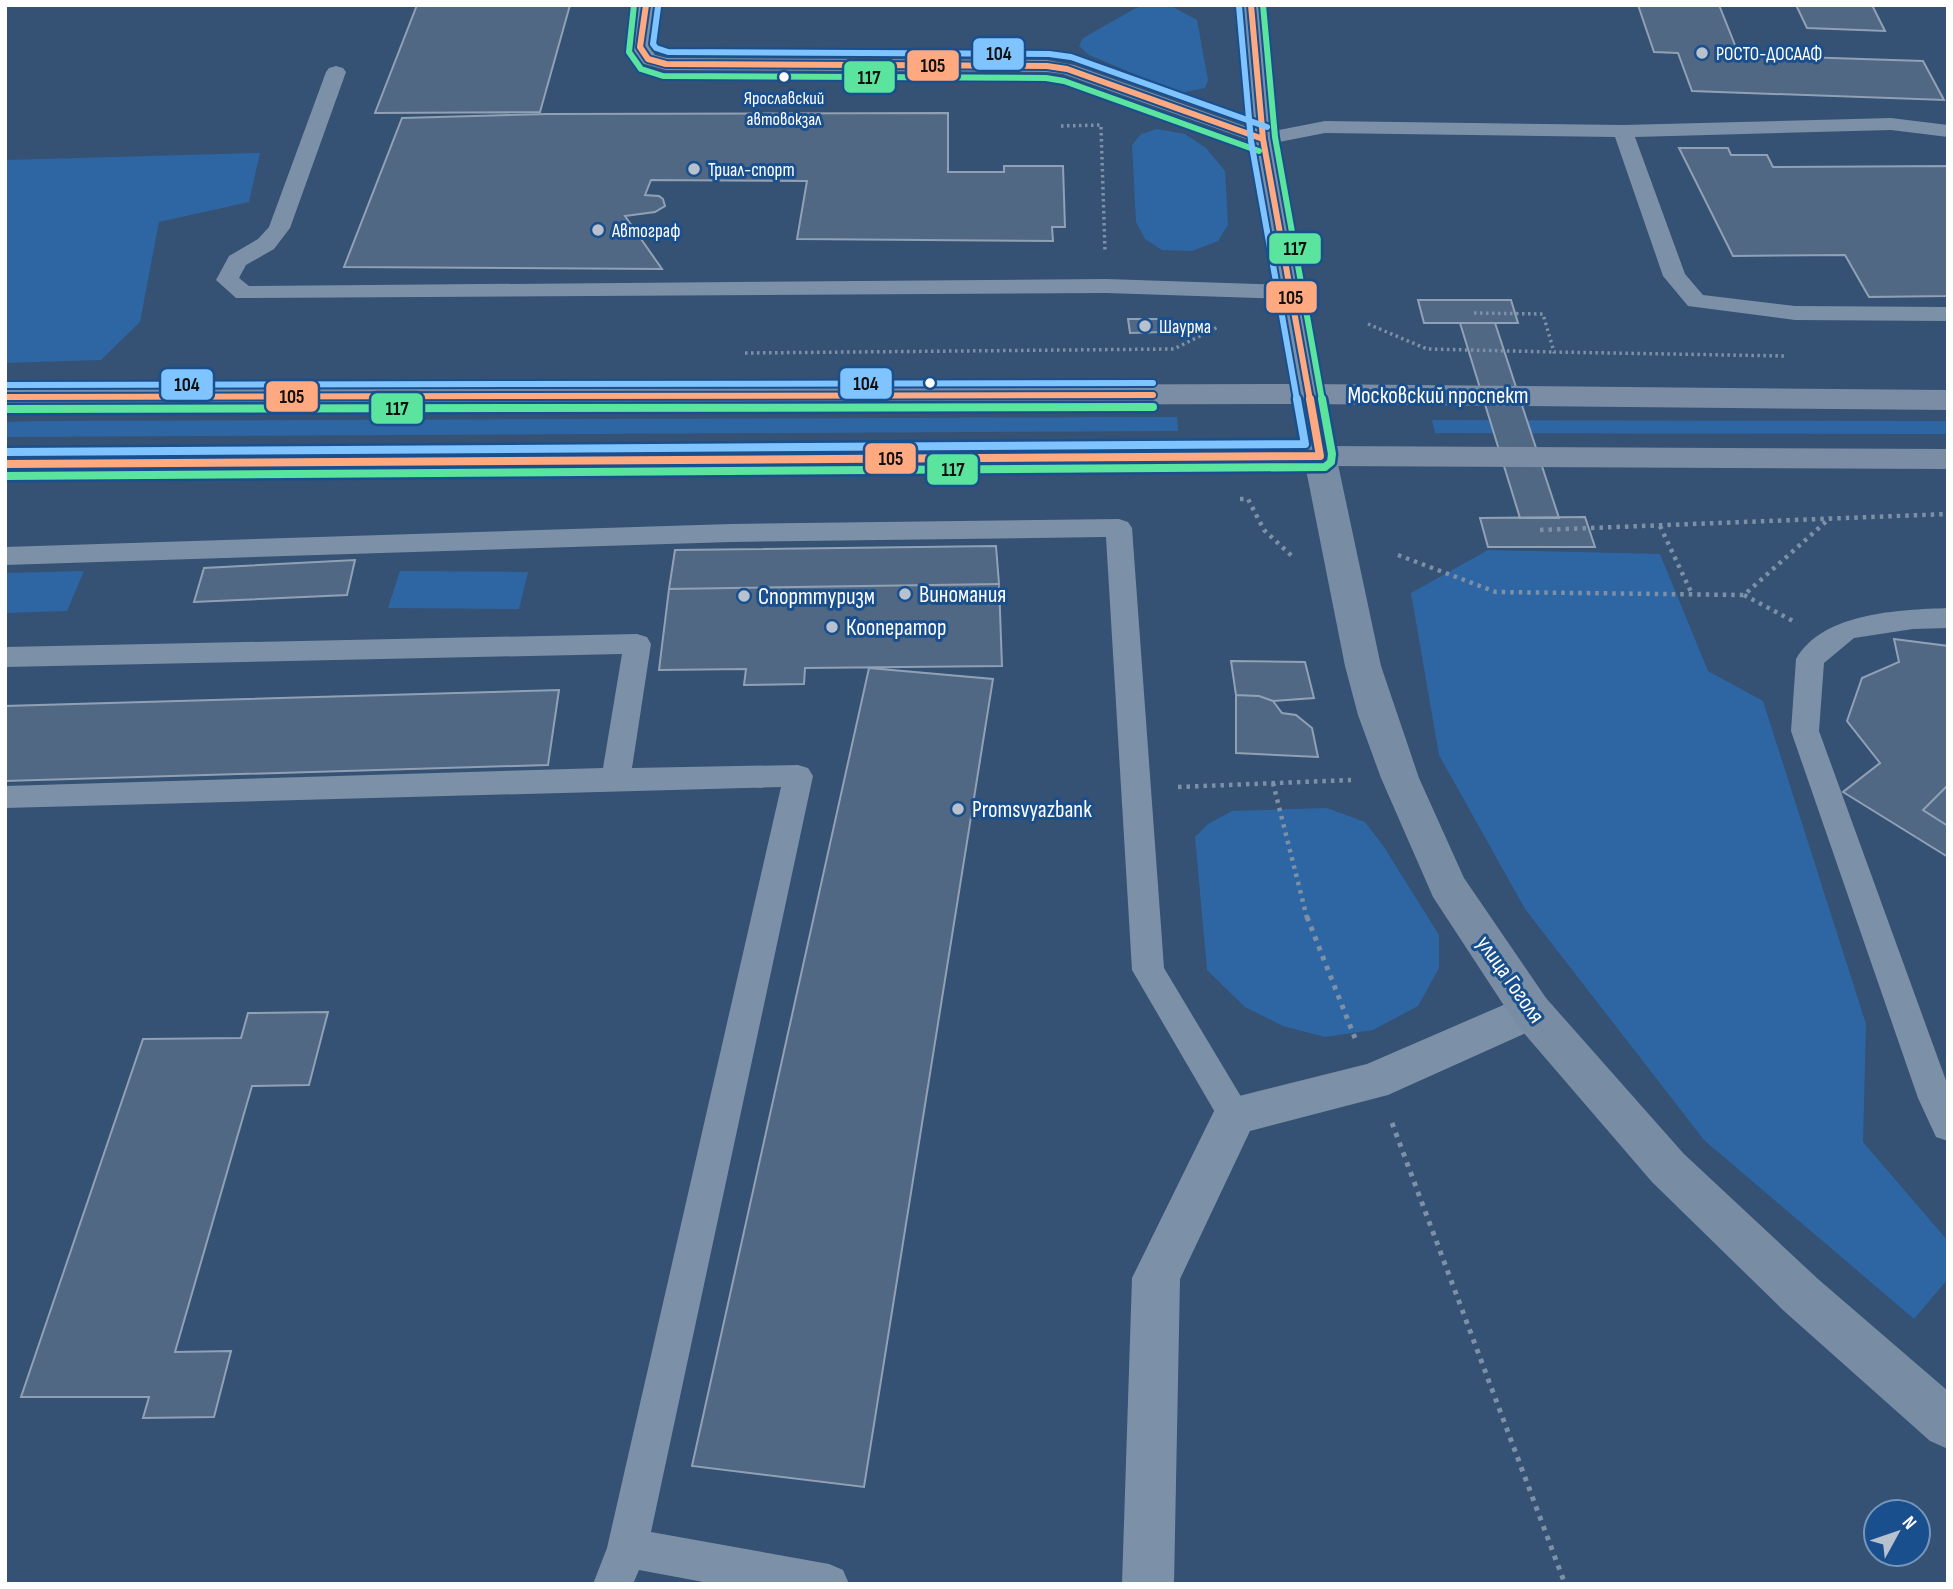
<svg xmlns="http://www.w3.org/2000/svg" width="1953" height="1589" viewBox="0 0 1953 1589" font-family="'Sofia Sans Condensed',sans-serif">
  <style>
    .green { fill: #2e66a4 }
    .building { fill: #516884; stroke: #91a1b5; stroke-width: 2 }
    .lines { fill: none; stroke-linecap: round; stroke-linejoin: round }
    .path-far2 { stroke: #7c91a7; stroke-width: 3.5; stroke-dasharray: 2.5 3.5; stroke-linecap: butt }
    .path-far1 { stroke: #7c91a7; stroke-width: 4.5; stroke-dasharray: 3.5 5; stroke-linecap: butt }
    .path { stroke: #7c91a7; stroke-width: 5; stroke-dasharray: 4.5 6; stroke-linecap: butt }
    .lane { fill: #7c91a7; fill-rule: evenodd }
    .street { fill: #7c91a7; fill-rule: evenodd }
    .secondary { fill: #788ca3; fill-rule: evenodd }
    .primary { fill: #7b8da5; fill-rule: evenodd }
    .bus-1-far1-casing { stroke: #1a4f8e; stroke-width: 10 }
    .bus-1-casing { stroke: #1a4f8e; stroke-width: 13 }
    .bus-2-far1-casing { stroke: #1a4f8e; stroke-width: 10 }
    .bus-2-casing { stroke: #1a4f8e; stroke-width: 13 }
    .bus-3-far1-casing { stroke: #1a4f8e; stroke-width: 10 }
    .bus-3-casing { stroke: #1a4f8e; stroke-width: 13 }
    .bus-1-far1 { stroke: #ffa980; stroke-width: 6 }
    .bus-1 { stroke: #ffa980; stroke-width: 8 }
    .bus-2-far1 { stroke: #5ae49d; stroke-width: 6 }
    .bus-2 { stroke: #5ae49d; stroke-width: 8 }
    .bus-3-far1 { stroke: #80c4ff; stroke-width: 6 }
    .bus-3 { stroke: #80c4ff; stroke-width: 8 }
    .poi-dot { fill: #b8c2ce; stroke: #1a4f8e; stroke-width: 2.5 }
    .bus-dot { fill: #fff; stroke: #1a4f8e; stroke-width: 2.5 }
    .labels { text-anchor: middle; stroke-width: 6; stroke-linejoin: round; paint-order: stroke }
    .far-bus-label { font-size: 18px; fill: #fff; stroke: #1a4f8e }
    .far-poi-label { font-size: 19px; fill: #fff; stroke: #1a4f8e; text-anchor: start }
    .street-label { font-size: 23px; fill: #fff; stroke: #1a4f8e }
    .poi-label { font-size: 23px; fill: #fff; stroke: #1a4f8e; text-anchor: start }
    .line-badge { stroke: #1a4f8e; stroke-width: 2.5 }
    .pale-badge-label { font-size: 19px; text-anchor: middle; font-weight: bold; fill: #111 }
  </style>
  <rect width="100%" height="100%" fill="#355173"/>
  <path class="green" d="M1147 5 1171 6 1197 20 1208 80 1205 88 1180 93 1089 55 1079 46 1083 38 1136 8Z
    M1157 129 1185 134 1206 148 1225 171 1228 225 1218 241 1192 251 1162 250 1145 239 1136 222 1132 145 1141 134Z
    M260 153 249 202 159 222 140 322 101 360 5 363V160Z
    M1177 417 1178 431 5 437V422L42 421Z
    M1432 420 1948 421V434L1435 433Z
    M1488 550 1660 554 1708 671 1763 701 1866 1024 1863 1142 1948 1241V1279L1914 1319 1704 1140 1525 909 1439 755 1411 593Z
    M84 571 67 611 5 613V573Z
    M400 571 528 572 519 609 388 608Z
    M1327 808 1365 822 1384 847 1439 935V968L1418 1006 1373 1030 1325 1037 1283 1026 1245 1007 1207 970 1195 837 1208 824 1232 811Z"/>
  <path class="building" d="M417 5H570L540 112 375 113Z
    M1638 5H1719L1739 55 1923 61 1944 100 1692 91 1678 53 1654 52Z
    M1796 5H1872L1885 31 1807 28Z
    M948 113V172H1004V166H1063L1065 227H1052L1053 241 797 239 807 181 651 180 645 195 659 196 663 199 665 206 655 212 625 216 662 269 344 267 402 118 547 114Z
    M1679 148H1728L1731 155H1767L1773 167 1948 166V296L1869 297 1845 255 1733 256Z
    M1418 300H1511L1518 323H1424Z
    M1128 319H1159L1162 332 1130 333Z
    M1460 323H1495L1559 518H1520Z
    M1585 517 1595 547H1488L1480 518Z
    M996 546 999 584 669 589 675 550Z
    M355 560 347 595 194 602 204 568Z
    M999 584 1002 666 805 668 804 684 744 685 746 669 659 670 669 589Z
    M1894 639 1948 646V785L1923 810 1948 826V857L1843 792 1880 763 1847 721 1862 678 1899 662Z
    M1231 661 1305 662 1314 698 1273 701 1259 696 1236 695Z
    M869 668 993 679 864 1487 692 1466Z
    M559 690 548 765 5 781V706Z
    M1236 695 1259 696 1273 701 1282 713 1296 715 1312 728 1318 757 1236 753Z
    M1948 785V826L1923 810Z
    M328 1012 309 1085 252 1086 175 1352 231 1351 214 1417 143 1418 149 1397H21L143 1039 241 1038 248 1013Z"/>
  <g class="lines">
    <path class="path-far2" d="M1061 126 1101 125
      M1101 127 1105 252
      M1474 313 1543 314 1554 352 1786 356
      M1368 324 1427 349 1554 352
      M745 353 1174 349 1218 327"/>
    <path class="path-far1" d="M1240 499H1248L1264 530 1293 557
      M1660 526 1692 594
      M1540 530 1948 514
      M1398 555 1496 592 1744 595 1830 518
      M1744 595 1793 621
      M1273 783 1307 918
      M1178 787 1351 780"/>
    <path class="path" d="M1307 917 1355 1038
      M1392 1123 1565 1584"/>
    <path class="lane" d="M637 5H655L650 47 655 55 667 58 1047 60 1074 65 1264 133 1325 121 1623 125 1891 118 1948 125V137L1891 130 1635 137 1685 274 1703 295 1795 306 1948 307V321L1795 320 1688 306 1663 276 1615 137 1325 133 1263 145 1063 74 1047 72 666 70 641 63 630 47Z
      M336 66 343 68 346 72 290 228 274 249 246 265 239 278 249 286 1106 279 1289 285 1297 287 1300 292 1297 297 1289 299 1106 293 236 298 216 280 229 256 258 239 269 227 326 72 329 68Z
      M1119 519 1128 522 1132 528 1164 968 1252 1115 1247 1126 1235 1130 1223 1126 1132 970 1106 537 731 542 5 565V547L731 524Z
      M1948 608V628L1913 629 1854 638 1824 663 1819 731 1948 1086V1141L1936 1137 1918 1098 1791 731 1796 659C1823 612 1899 610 1948 608Z
      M637 634 647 637 651 644 632 768 798 765 808 768 813 776 651 1532 829 1564 843 1570 849 1584H714L639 1570 633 1584H593L607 1548 781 787 5 808V786L603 768 622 654 5 667V647Z"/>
    <path class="street" d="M1239 5H1263L1276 139 1323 394 1318 401 1307 404 1296 401 1291 394 1250 139Z
      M1531 993 1546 998 1552 1011 1546 1024 1388 1095 1250 1131 1180 1279 1174 1584H1122L1132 1278 1219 1101 1367 1064Z"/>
    <path class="secondary" d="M1307 384 1318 387 1323 394 1381 666 1419 778 1464 878 1546 998 1684 1154 1818 1279 1948 1391V1449L1930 1441 1784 1311 1652 1182 1516 1024 1433 897 1381 778 1358 715 1345 666 1291 394 1296 387Z"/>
    <path class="primary" d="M1307 384 1948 390V410L1307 404 5 407V387Z
      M1320 446 1948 449V469L1320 466 5 475V453Z"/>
    <defs>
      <path id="bus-1-far1" d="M646 5 640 47 648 59 666 64 1047 66 1067 69 1263 139
        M1251 5 1263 139 1310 400
        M5 397 1153 395"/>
      <path id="bus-1" d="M5 464 1320 456 1310 399"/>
      <path id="bus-2-far1" d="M634 5 629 52 641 69 663 76 1046 78 1064 81 1259 151
        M1263 5 1275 137 1322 400"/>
      <path id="bus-2" d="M5 409 1153 407
        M5 476 1325 467 1331 462 1332 454 1322 399"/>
      <path id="bus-3-far1" d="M1239 6 1251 141 1297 400
        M658 7 653 44 656 48 668 52 1049 54 1071 57 1267 127
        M5 385 1153 383"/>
      <path id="bus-3" d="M5 452 1305 444 1297 399"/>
    </defs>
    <use href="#bus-1-far1" class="bus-1-far1-casing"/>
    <use href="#bus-1" class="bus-1-casing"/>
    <use href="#bus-2-far1" class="bus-2-far1-casing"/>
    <use href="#bus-2" class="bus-2-casing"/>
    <use href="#bus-3-far1" class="bus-3-far1-casing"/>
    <use href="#bus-3" class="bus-3-casing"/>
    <use href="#bus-1-far1" class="bus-1-far1"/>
    <use href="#bus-1" class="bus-1"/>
    <use href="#bus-2-far1" class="bus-2-far1"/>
    <use href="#bus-2" class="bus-2"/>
    <use href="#bus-3-far1" class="bus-3-far1"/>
    <use href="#bus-3" class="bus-3"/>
  </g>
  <g class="poi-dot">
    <circle cx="1702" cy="53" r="7"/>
    <circle cx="694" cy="169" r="7"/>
    <circle cx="598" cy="230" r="7"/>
    <circle cx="1145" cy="326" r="7"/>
    <circle cx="905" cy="594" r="7"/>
    <circle cx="744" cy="596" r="7"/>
    <circle cx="832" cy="627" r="7"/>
    <circle cx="958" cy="809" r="7"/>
  </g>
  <g class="bus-dot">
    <circle cx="784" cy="77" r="6"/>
    <circle cx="930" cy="383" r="6"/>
  </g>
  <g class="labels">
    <g class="far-bus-label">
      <text x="784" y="104">Ярославский<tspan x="784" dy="21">автовокзал</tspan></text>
    </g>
    <g class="far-poi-label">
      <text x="1716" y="60">РОСТО-ДОСААФ</text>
      <text x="708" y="176">Триал-спорт</text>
      <text x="612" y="237">Автограф</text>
      <text x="1159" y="333">Шаурма</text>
    </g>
    <g class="street-label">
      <text x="1438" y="403">Московский проспект</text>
      <text transform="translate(1511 979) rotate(55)" y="8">улица Гоголя</text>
    </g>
    <g class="poi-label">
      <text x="919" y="602">Виномания</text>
      <text x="758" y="604">Спорттуризм</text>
      <text x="846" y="635">Кооператор</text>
      <text x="972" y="817">Promsvyazbank</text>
    </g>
  </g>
  <g class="line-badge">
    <rect x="972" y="37" width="53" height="34" rx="7" fill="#80c4ff"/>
    <rect x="906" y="49" width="54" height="33" rx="7" fill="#ffa980"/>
    <rect x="843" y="60" width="53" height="34" rx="7" fill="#5ae49d"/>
    <rect x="1268" y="232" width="54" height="33" rx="7" fill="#5ae49d"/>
    <rect x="1265" y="280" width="53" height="34" rx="7" fill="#ffa980"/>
    <rect x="839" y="367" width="54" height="33" rx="7" fill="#80c4ff"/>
    <rect x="160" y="368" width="54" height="33" rx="7" fill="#80c4ff"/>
    <rect x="265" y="380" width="54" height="33" rx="7" fill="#ffa980"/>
    <rect x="370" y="392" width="54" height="33" rx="7" fill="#5ae49d"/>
    <rect x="864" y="442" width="53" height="33" rx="7" fill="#ffa980"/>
    <rect x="926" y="453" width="53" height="33" rx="7" fill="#5ae49d"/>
  </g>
  <g class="pale-badge-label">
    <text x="999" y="60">104</text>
    <text x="933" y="72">105</text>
    <text x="869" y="84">117</text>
    <text x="1295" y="255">117</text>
    <text x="1291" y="304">105</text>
    <text x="866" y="390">104</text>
    <text x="187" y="391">104</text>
    <text x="292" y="403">105</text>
    <text x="397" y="415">117</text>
    <text x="891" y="465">105</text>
    <text x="953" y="476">117</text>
  </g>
  <rect width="1953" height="1589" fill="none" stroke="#ffffff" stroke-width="14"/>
  <g transform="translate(1897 1533) rotate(50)"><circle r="33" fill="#1a4f8e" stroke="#7695bb" stroke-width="2"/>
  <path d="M0-5L12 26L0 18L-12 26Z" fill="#b8c2ce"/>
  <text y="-10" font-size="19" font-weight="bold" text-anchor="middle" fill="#ffffff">N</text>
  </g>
</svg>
